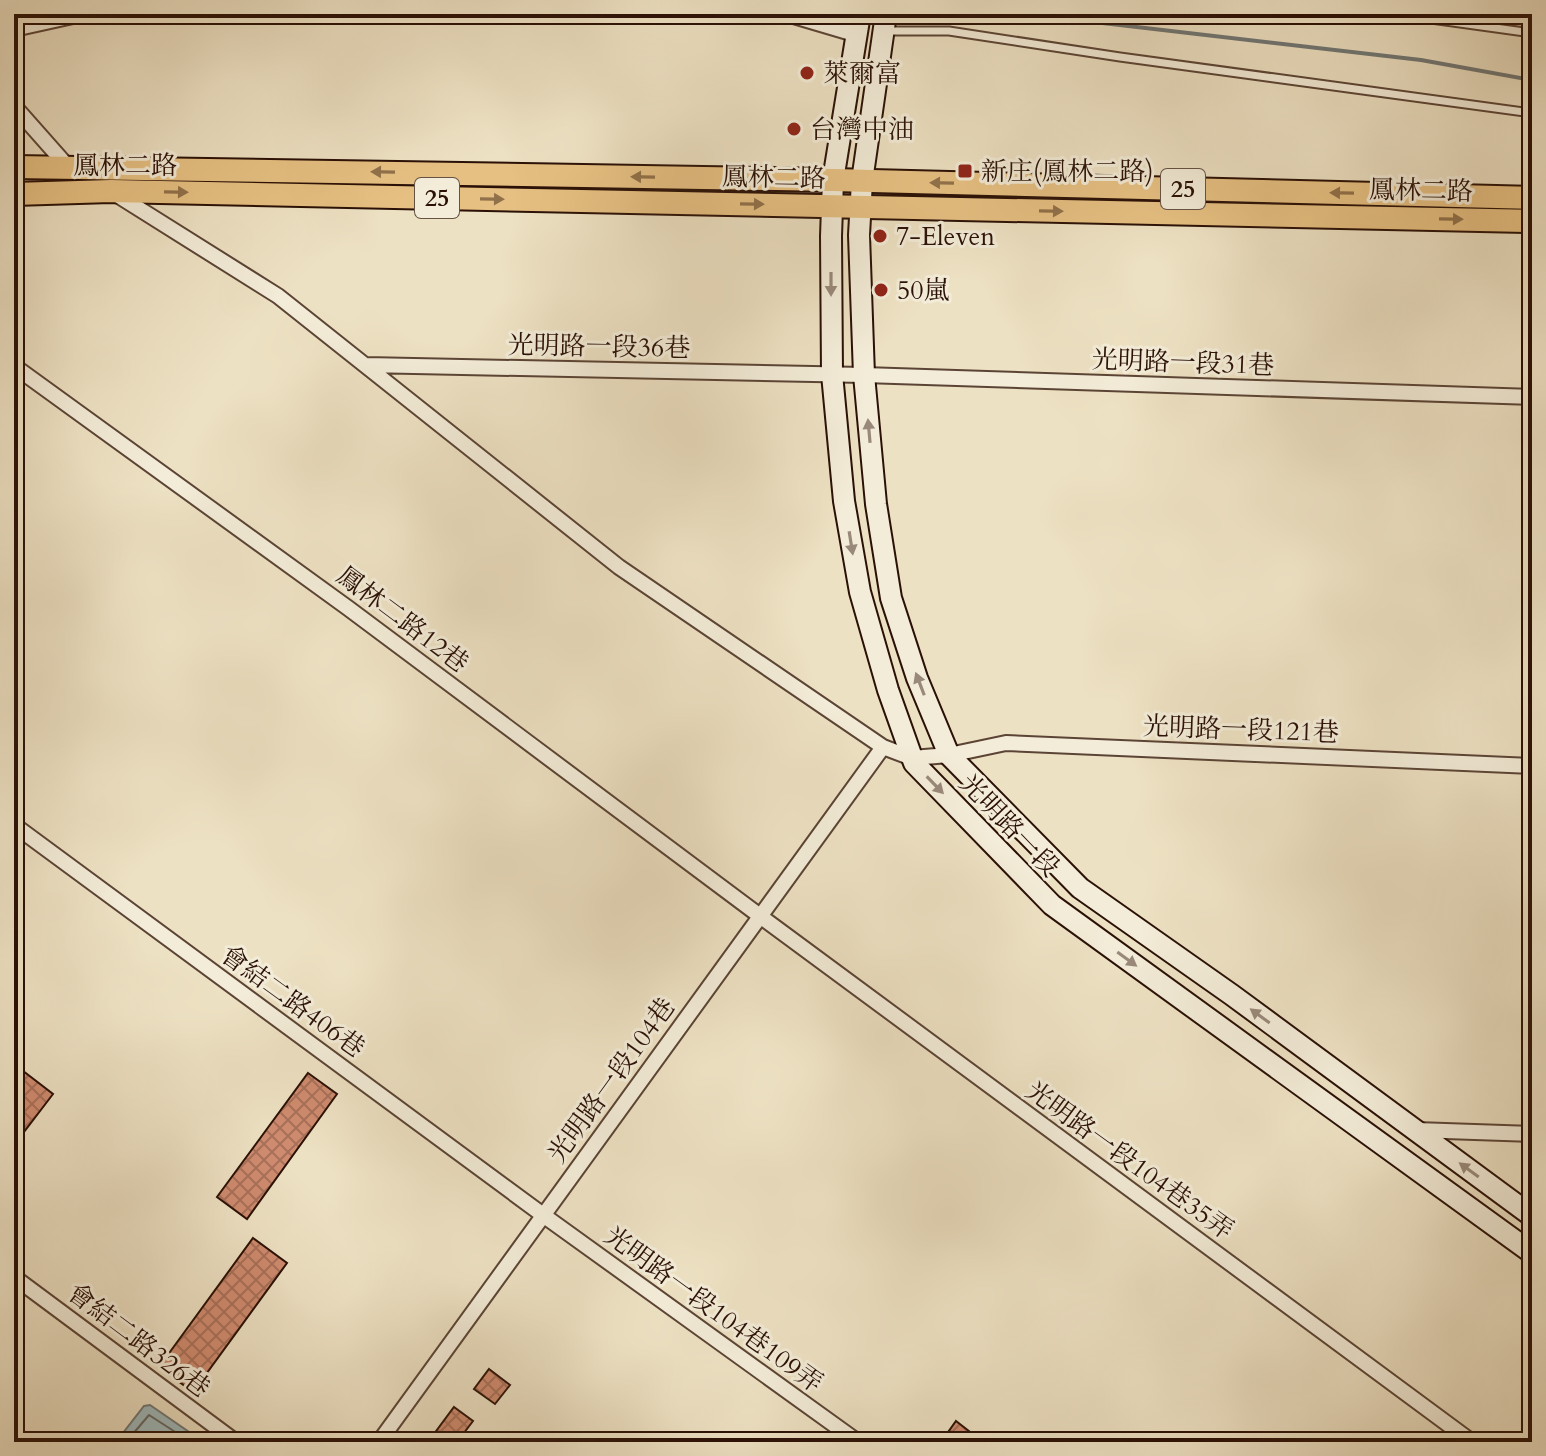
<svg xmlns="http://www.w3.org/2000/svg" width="1546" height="1456" viewBox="0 0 1546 1456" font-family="Cardo,'Noto Serif TC',serif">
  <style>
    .forest { fill: url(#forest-crowns); stroke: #6e6a4f; stroke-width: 2 }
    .water { fill: #9ebbbf; stroke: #707775; stroke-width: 2 }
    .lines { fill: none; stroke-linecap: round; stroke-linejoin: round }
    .shore { stroke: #646662; stroke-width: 2 }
    .stream { stroke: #707775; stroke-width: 4 }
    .building { fill: url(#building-cross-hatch); stroke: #2a1006; stroke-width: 2 }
    .lane-casing { stroke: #5b4435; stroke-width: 11 }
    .street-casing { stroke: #5b4435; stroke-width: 18 }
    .secondary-casing { stroke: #2a1006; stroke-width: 24 }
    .primary-casing { stroke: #2a1006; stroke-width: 26 }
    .lane { stroke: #f3ecd8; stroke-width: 7 }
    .street { stroke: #f3ecd8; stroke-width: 14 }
    .secondary { stroke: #f3ecd8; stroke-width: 20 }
    .primary { stroke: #e6c082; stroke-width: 22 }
    .oneway { fill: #91714a }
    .oneway2 { fill: #99897a }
    .poi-dot { fill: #8f2418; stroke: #f3ecd8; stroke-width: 3 }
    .labels { text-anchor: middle; stroke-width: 6; stroke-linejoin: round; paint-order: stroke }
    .shield { fill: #f3ecd8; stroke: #665245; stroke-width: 2 }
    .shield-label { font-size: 24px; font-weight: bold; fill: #2a1006 }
    .poi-label { font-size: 26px; fill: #2a1006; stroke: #f3ecd8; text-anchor: start }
    .street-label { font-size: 26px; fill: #2a1006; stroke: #f3ecd8 }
  </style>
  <defs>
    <pattern id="forest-crowns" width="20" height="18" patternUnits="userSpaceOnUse" patternTransform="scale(2)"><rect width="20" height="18" fill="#b3c498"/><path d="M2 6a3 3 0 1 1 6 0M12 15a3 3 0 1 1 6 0" fill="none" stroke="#9aa782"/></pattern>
    <pattern id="building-cross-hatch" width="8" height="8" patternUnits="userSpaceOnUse" patternTransform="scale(2)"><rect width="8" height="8" fill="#cf8b6f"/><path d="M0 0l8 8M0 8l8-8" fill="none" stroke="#a87059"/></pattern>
  </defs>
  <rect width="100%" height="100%" fill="#ede1c3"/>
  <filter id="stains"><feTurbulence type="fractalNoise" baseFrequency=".0025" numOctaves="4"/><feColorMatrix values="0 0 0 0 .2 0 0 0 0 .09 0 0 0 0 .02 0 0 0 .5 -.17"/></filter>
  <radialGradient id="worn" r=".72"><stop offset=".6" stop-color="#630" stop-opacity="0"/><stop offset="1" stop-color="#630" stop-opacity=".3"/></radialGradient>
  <path class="forest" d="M1477 14H1532V23Z"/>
  <path class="water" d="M150 1405 192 1434 191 1442H116L144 1406Z"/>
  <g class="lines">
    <path class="shore" d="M126 1442 149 1415 183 1437 185 1442"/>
    <path class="stream" d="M1025 14 1421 60 1532 80"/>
  </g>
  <path class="building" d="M14 1064 53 1094 14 1145Z
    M308 1073 337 1094 247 1219 217 1197Z
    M253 1238 287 1263 193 1392 159 1367Z
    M489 1369 510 1385 495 1404 474 1389Z
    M454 1407 473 1421 457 1442H428Z
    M956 1421 983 1442H941Z"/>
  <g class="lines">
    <defs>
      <path id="lane" d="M1395 14 1532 33
        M886 31H949L1120 57 1532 113"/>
      <path id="street" d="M787 14 858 35
        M14 29 82 14
        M14 106 68 167
        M114 193 278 296 619 567 883 747 912 758 949 755 1006 743 1532 766
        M366 365 864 375 1532 397
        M14 366 348 608 760 916 1472 1442
        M14 825 543 1215 858 1442
        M1416 1130 1532 1134
        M14 1277 236 1442
        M379 1442 883 747"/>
      <path id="secondary" d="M860 14 833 180 831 236 832 374 844 501 860 592 888 690 914 763 1052 905 1532 1253
        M886 14 862 181 859 235 864 375 876 504 891 598 917 678 949 755 1080 888 1232 995 1532 1216"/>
      <path id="primary" d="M14 167 833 180 1532 198
        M14 194 111 191 1532 221"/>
    </defs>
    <use href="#lane" class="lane-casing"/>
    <use href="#street" class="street-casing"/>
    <use href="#secondary" class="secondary-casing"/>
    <use href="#primary" class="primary-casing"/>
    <use href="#lane" class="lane"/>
    <use href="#street" class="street"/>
    <use href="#secondary" class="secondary"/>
    <use href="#primary" class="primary"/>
  </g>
  <defs><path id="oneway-solid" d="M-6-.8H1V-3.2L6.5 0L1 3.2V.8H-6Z" transform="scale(2)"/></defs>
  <g class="oneway">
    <use href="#oneway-solid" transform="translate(383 172) rotate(-179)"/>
    <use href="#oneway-solid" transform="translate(643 177) rotate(-179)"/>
    <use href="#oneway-solid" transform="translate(942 183) rotate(-179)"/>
    <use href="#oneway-solid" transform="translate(176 192) rotate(1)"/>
    <use href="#oneway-solid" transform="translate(1342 193) rotate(-179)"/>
    <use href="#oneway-solid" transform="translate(492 199) rotate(1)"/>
    <use href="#oneway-solid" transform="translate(752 204) rotate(1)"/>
    <use href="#oneway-solid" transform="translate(1051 211) rotate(1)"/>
    <use href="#oneway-solid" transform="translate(1451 219) rotate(1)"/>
  </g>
  <g class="oneway2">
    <use href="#oneway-solid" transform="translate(831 284) rotate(90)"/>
    <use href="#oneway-solid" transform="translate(869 431) rotate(-95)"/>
    <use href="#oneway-solid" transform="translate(851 543) rotate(81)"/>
    <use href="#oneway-solid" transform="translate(920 684) rotate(-111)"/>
    <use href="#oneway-solid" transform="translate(935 785) rotate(46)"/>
    <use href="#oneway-solid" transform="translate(1127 959) rotate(36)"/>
    <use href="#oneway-solid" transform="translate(1260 1016) rotate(-144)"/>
    <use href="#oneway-solid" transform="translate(1469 1170) rotate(-144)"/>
  </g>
  <g class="poi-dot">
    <circle cx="807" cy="73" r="8"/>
    <circle cx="794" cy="129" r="8"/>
    <rect x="957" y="163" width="16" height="16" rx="4"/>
    <circle cx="880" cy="236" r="8"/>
    <circle cx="881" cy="290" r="8"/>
  </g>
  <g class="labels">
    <g class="shield">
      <rect x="1161" y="169" width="44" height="40" rx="6"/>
      <rect x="415" y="178" width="44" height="40" rx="6"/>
    </g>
    <g class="shield-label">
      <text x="1183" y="197">25</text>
      <text x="437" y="206">25</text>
    </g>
    <g class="poi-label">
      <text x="823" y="82">萊爾富</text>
      <text x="810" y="138">台灣中油</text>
      <text x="981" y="180">新庄(鳳林二路)</text>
      <text x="896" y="245">7-Eleven</text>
      <text x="897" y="299">50嵐</text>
    </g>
    <g class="street-label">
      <text x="125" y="174">鳳林二路</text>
      <text transform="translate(774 177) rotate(1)" y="9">鳳林二路</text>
      <text transform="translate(1421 190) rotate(1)" y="9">鳳林二路</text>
      <text transform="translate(599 346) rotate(1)" y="9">光明路一段36巷</text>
      <text transform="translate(1183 362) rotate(2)" y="9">光明路一段31巷</text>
      <text transform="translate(403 619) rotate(37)" y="9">鳳林二路12巷</text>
      <text transform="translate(1241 729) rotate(2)" y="9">光明路一段121巷</text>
      <text transform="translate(1010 825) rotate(46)" y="9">光明路一段</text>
      <text transform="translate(293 1001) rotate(36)" y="9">會結二路406巷</text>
      <text transform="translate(611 1080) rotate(-54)" y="9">光明路一段104巷</text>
      <text transform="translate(1130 1160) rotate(36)" y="9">光明路一段104巷35弄</text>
      <text transform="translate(714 1309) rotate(36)" y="9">光明路一段104巷109弄</text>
      <text transform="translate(139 1340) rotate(37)" y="9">會結二路326巷</text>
    </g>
  </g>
  <rect width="1546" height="1456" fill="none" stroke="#ede1c3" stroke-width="48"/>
  <rect x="16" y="16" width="1514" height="1424" fill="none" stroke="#2a1006" stroke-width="4"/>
  <rect x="24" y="24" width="1498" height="1408" fill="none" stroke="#2a1006" stroke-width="2"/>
  <rect width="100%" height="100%" filter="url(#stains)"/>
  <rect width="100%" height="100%" fill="url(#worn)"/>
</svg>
